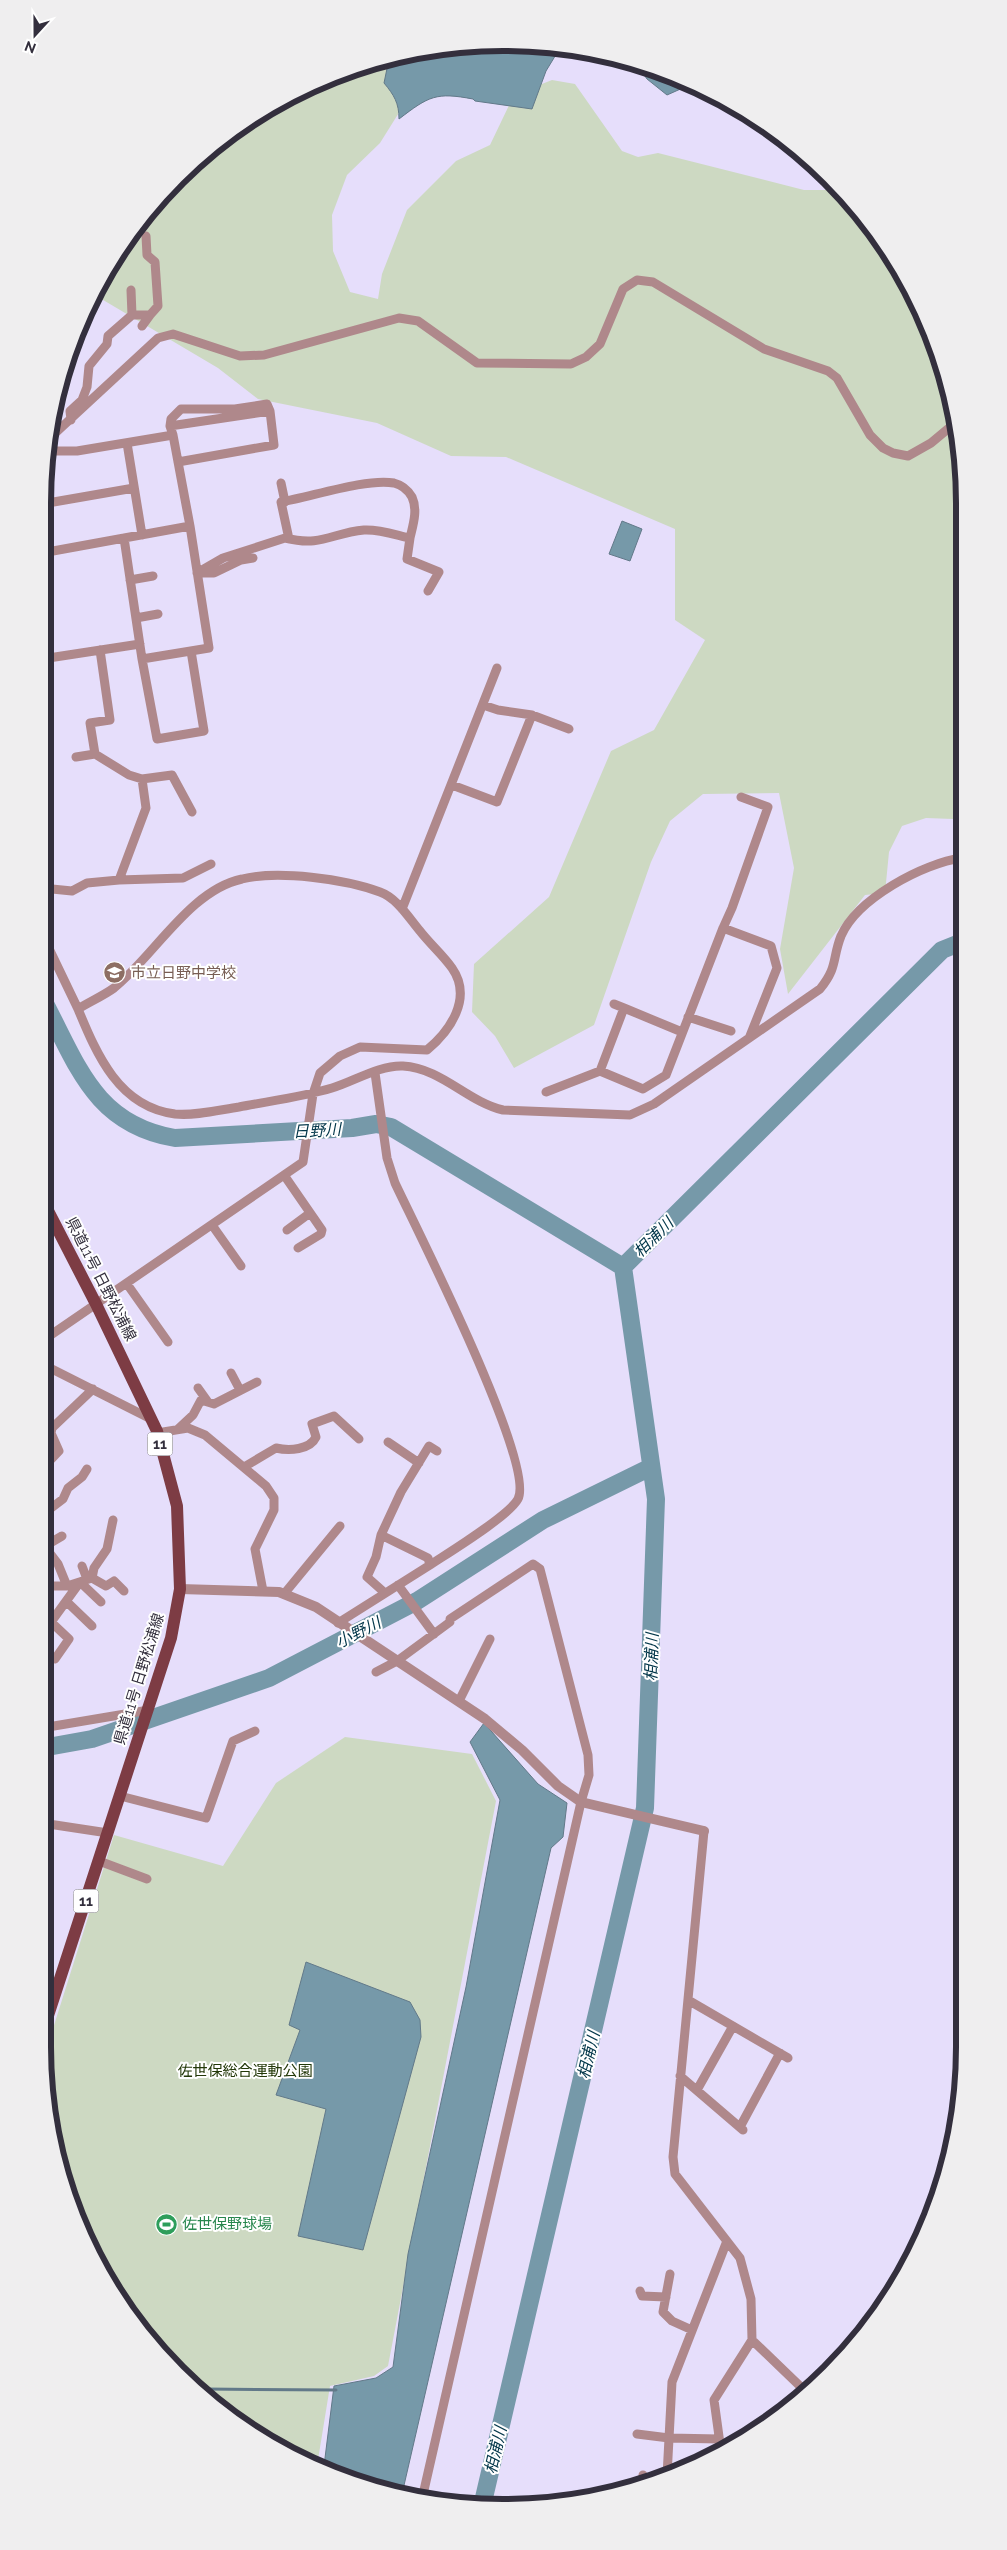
<svg xmlns="http://www.w3.org/2000/svg" width="1007" height="2550" viewBox="0 0 1007 2550" font-family="Raleway,'Noto Sans JP',sans-serif">
  <style>
    .green { fill: #cdd9c2 }
    .water { fill: #7699a9; stroke: #627989 }
    .lines { fill: none; stroke-linecap: round; stroke-linejoin: round }
    .stream { stroke: #627989; stroke-width: 3 }
    .river { stroke: #7699a9; stroke-width: 18 }
    .minor { stroke: #af888b; stroke-width: 9 }
    .tertiary { stroke: #af888b; stroke-width: 10 }
    .primary { stroke: #7d3c44; stroke-width: 12 }
    .labels { text-anchor: middle; stroke-width: 4; stroke-linejoin: round; paint-order: stroke }
    .shield { fill: #fff; stroke: #706d77; stroke-width: 1 }
    .shield-label { font-size: 14px; font-weight: bold; fill: #332f3d }
    .education-label { font-size: 15px; fill: #785e54; stroke: #fff; text-anchor: start }
    .street-label { font-size: 15px; fill: #332f3d; stroke: #fff }
    .park-label { font-size: 15px; fill: #233809; stroke: #fff }
    .leisure-label { font-size: 15px; fill: #27864d; stroke: #fff; text-anchor: start }
    .water-label { font-size: 16px; font-style: italic; fill: #023649; stroke: #fff }
    .rim { fill: none; stroke: #332f3d; stroke-width: 6 }
  </style>
  <rect width="100%" height="100%" fill="#e6defb"/>
  <path class="green" d="M440 47 380 143 347 175 332 215 333 251 350 292 378 299 382 274 407 210 456 161 490 145 514 95 552 80 575 84 622 151 638 157 658 153 804 190H839L850 200 929 327 961 443V816L953 819 926 818 902 826 889 852 885 893 865 895 788 994 780 949 794 868 779 793 703 794 670 821 651 862 594 1025 514 1068 495 1036 472 1012 474 964 549 897 611 751 654 730 705 640 675 620V529L506 457 451 456 377 423 258 399 218 368 93 294 138 223 200 157 273 104 356 67Z
    M345 1737 472 1754 496 1801 388 2366 374 2376 330 2386 317 2466 273 2446 157 2350 104 2277 67 2195 44 2057 114 1835 223 1866 276 1783Z"/>
  <path class="water" d="M534 44 560 48 546 71 532 109 475 101 473 99C436 92 429 96 399 119 399 103 394 95 384 83L389 59 444 46Z
    M631 62 685 87 667 95 647 79 639 68 636 72Z
    M622 521 642 529 630 561 609 554Z
    M484 1723 538 1784 567 1803 563 1837 551 1848 402 2494 355 2483 326 2470 324 2466 334 2386 376 2378 393 2367 408 2254 466 1987 500 1800 470 1742Z
    M306 1962 410 2002 420 2020 421 2037 363 2250 298 2236 326 2109 276 2095 300 2030 289 2025Z"/>
  <g class="lines">
    <path class="stream" d="M204 2389 336 2390"/>
    <path class="river" d="M42 998C77 1063 93 1124 175 1138L352 1128 376 1124 391 1127 623 1267
      M42 1748 92 1739 269 1678 417 1601 543 1520 651 1467
      M483 2502 645 1808 656 1499 623 1267 942 950 962 942"/>
    <path class="minor" d="M132 315H150L158 306 155 262 147 255 146 236
      M142 326 150 315
      M71 420 70 411 82 400 87 387 89 366 107 344 108 336 132 315 131 290
      M170 426 171 419 181 409H235L267 404 270 411
      M51 437 158 338 173 334 240 356 264 355 399 318 418 321 477 363 571 364 586 357 600 344 623 289 637 280 653 282 764 349 828 371 837 378 870 435 883 448 893 453 908 456 931 443 955 423
      M127 443 142 535
      M49 451H77L173 435
      M178 462 274 445 270 411 170 426 173 435 190 526
      M281 483 285 502
      M42 504 134 488
      M410 538 407 559 439 572 428 591
      M42 553 190 526 209 648 142 659 124 538
      M197 573 223 558 285 538C323 547 331 533 364 530 379 529 396 535 410 538 413 525 418 510 412 497 408 490 402 485 394 483 366 478 311 497 281 502L289 539
      M198 573H214L241 560 253 558
      M130 580 153 576
      M136 618 158 614
      M42 659 140 644
      M142 659 157 739 204 731 191 651
      M483 705 498 710 532 715
      M95 754 129 775 142 779 172 775 192 812
      M76 757 95 754 90 723 110 720 100 650
      M452 785 497 802 532 715 569 729
      M741 797 768 807 732 908 723 928 771 946 777 968 750 1036
      M119 880 183 878 211 864
      M42 888 72 891 87 883 119 880 146 808 142 779
      M402 909 497 668
      M42 934 78 1009C89 1002 103 996 114 988 154 956 190 890 242 879 278 870 345 879 380 892 397 898 409 918 420 931 430 944 443 955 452 968 473 998 450 1031 427 1050L360 1047 340 1056 320 1073 313 1094 303 1162 42 1341
      M624 1008 682 1032
      M78 1009C97 1055 119 1107 175 1114 195 1116 219 1110 239 1107 270 1101 302 1097 332 1088 355 1081 379 1065 403 1066 441 1068 468 1102 503 1110L630 1115 654 1104 820 989C838 967 832 959 841 936 857 899 923 863 962 858
      M688 1017 731 1031
      M600 1071 624 1008 614 1004
      M375 1073 387 1158 395 1183C416 1228 536 1464 518 1499 509 1516 448 1553 430 1565
      M546 1092 600 1071 643 1089 666 1075 723 928
      M284 1175 322 1230 321 1234 298 1248
      M212 1225 241 1266
      M287 1230 310 1213
      M127 1284 168 1342
      M42 1364 151 1419
      M231 1373 240 1390
      M198 1388 208 1402
      M178 1429 193 1415 201 1400 214 1404 257 1382
      M157 1433 188 1428 205 1435 266 1486 274 1498V1510L255 1549 263 1591
      M388 1442 419 1463
      M244 1467 276 1448C289 1451 310 1450 316 1437L312 1424 334 1416 359 1439
      M42 1469 59 1451 51 1433 52 1428 93 1389
      M42 1515 63 1499 68 1488 82 1477 87 1469
      M381 1535 376 1557 367 1577 385 1593
      M42 1543 58 1564 67 1586
      M45 1546 62 1536
      M82 1566 87 1579
      M92 1578 106 1586 114 1581 124 1591
      M398 1585 434 1634
      M42 1586H67L92 1578 94 1568 107 1549 113 1520
      M284 1594 340 1526
      M66 1601 92 1626
      M338 1623 430 1565 428 1558 381 1535 401 1492 429 1446 437 1451
      M55 1659 69 1639 51 1622 80 1582 101 1602
      M376 1672 397 1661 450 1622V1619L533 1564 540 1569 588 1755 589 1775 581 1802 422 2499
      M459 1701 490 1639
      M42 1728 149 1710
      M120 1796 206 1818 233 1741 255 1731
      M42 1823 108 1833
      M704 1831 673 2157 675 2174 740 2258 751 2299 752 2340 714 2400 721 2451
      M99 1861 147 1879
      M688 2000 788 2058
      M680 2076 743 2130
      M697 2090 733 2026
      M740 2127 780 2053
      M670 2274 663 2312 672 2321 692 2330
      M640 2291 642 2296 666 2297
      M752 2340 803 2389
      M637 2434 669 2438 719 2439
      M643 2475V2479L655 2480
      M667 2476 672 2382 727 2241"/>
    <path class="tertiary" d="M180 1589 279 1592 316 1607 485 1719 522 1750 558 1786 581 1802 704 1831"/>
    <path class="primary" d="M42 1199 96 1304 157 1431 177 1506 180 1589 171 1638 42 2034"/>
  </g>
  <defs>
    <symbol id="school-disc" viewBox="-11 -11 22 22"><circle r="9.5" fill="#8d6e63" stroke="#fff"/><path d="M0-5L7-2L0 1L-7-2ZM-4 1L0 2.5L4 1V4Q0 6-4 4Z" fill="#fff"/></symbol>
    <symbol id="stadium-disc" viewBox="-11 -11 22 22"><circle r="9.5" fill="#2e9e5b" stroke="#fff"/><path d="M0-5a6.5 5 0 1 0 0 10a6.5 5 0 1 0 0-10ZM-3.5-1.8h7v3.6h-7Z" fill="#fff"/></symbol>
  </defs>
  <g fill-rule="evenodd">
    <use href="#school-disc" x="102" y="960" width="25" height="25"/>
    <use href="#stadium-disc" x="154" y="2212" width="25" height="25"/>
  </g>
  <g class="labels">
    <g class="shield">
      <rect x="147.5" y="1432.5" width="25" height="23" rx="4"/>
      <rect x="73.5" y="1889.5" width="25" height="23" rx="4"/>
    </g>
    <g class="shield-label">
      <text x="160" y="1449">11</text>
      <text x="86" y="1906">11</text>
    </g>
    <g class="education-label">
      <text x="131" y="978">市立日野中学校</text>
    </g>
    <g class="street-label">
      <text transform="translate(101 1279) rotate(63)" y="5">県道11号 日野松浦線</text>
      <text transform="translate(139 1679) rotate(-73)" y="5">県道11号 日野松浦線</text>
    </g>
    <g class="park-label">
      <text x="245" y="2076">佐世保総合運動公園</text>
    </g>
    <g class="leisure-label">
      <text x="182" y="2229">佐世保野球場</text>
    </g>
    <g class="water-label">
      <text transform="translate(317 1130) rotate(-3)" y="6">日野川</text>
      <text transform="translate(653 1237) rotate(-45)" y="6">相浦川</text>
      <text transform="translate(358 1632) rotate(-27)" y="6">小野川</text>
      <text transform="translate(651 1657) rotate(-88)" y="6">相浦川</text>
      <text transform="translate(588 2055) rotate(-77)" y="6">相浦川</text>
      <text transform="translate(495 2450) rotate(-77)" y="6">相浦川</text>
    </g>
  </g>
  <path d="M0 0H1007V2550H0ZM503 51H504A452 452 0 0 1 956 503V2047A452 452 0 0 1 504 2499H503A452 452 0 0 1 51 2047V503A452 452 0 0 1 503 51Z" fill="#efeeef" fill-rule="evenodd"/>
  <path class="rim" d="M503 51H504A452 452 0 0 1 956 503V2047A452 452 0 0 1 504 2499H503A452 452 0 0 1 51 2047V503A452 452 0 0 1 503 51Z"/>
  <g transform="translate(35 35) rotate(201)" stroke="#ffffff" stroke-width="4" paint-order="stroke">
  <path d="M0-4L9 19L0 12L-9 19Z" fill="#332f3d"/>
  <text y="-8" font-size="14" font-weight="bold" text-anchor="middle" fill="#332f3d">N</text>
  </g>
</svg>
